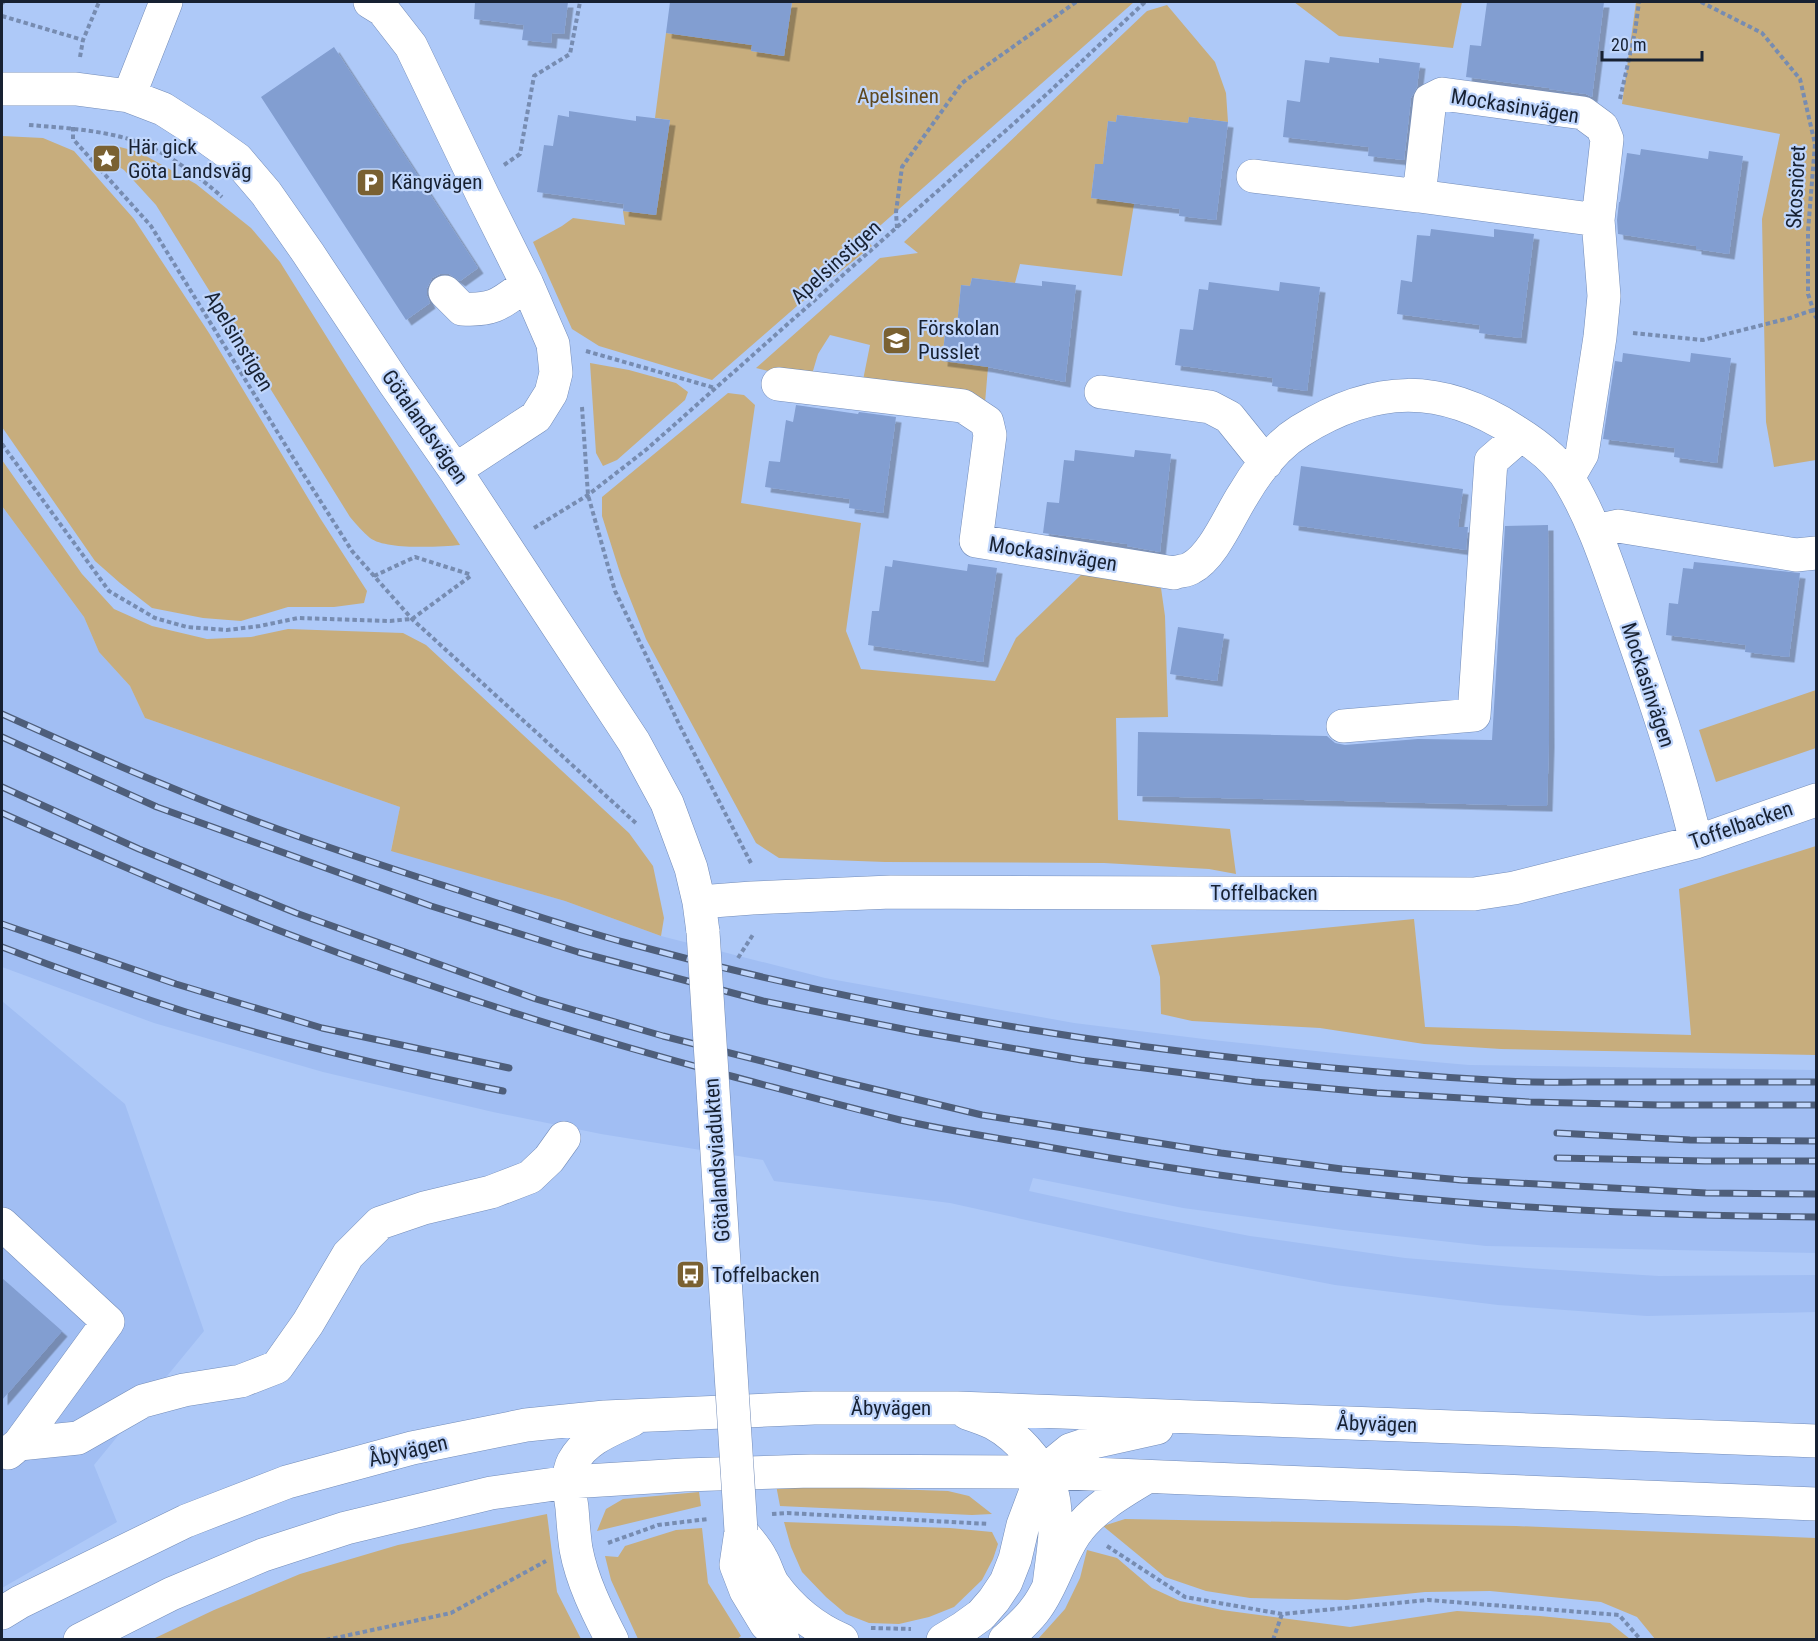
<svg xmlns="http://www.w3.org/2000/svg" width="1818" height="1641" viewBox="0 0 1818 1641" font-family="'Roboto Condensed',sans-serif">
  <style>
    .built { fill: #a1bef3 }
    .green { fill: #c7ad7d }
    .building { fill: #829ed1; filter: url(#shadow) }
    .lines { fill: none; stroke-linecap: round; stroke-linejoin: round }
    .minor-casing { stroke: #738cb8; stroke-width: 34 }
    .path { stroke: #778cb1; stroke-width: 4; stroke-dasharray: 4.5 3; stroke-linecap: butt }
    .minor { stroke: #fff; stroke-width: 33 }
    .rail-casing { stroke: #4e5e7a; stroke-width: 7 }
    .rail { stroke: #c0d6fc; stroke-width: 4.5; stroke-dasharray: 14; stroke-linecap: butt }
    .minor-bridge-casing { stroke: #738cb8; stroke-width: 34; stroke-linecap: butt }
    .path-bridge { stroke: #778cb1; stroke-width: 4; stroke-dasharray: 4.5 3; stroke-linecap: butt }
    .minor-bridge { stroke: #fff; stroke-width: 33 }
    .labels { text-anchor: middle; stroke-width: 4.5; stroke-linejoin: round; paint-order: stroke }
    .park-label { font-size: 21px; fill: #5f481d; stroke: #c0d6fc }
    .street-label { font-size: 21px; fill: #172132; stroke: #c0d6fc }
    .poi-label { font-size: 21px; fill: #172132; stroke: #c0d6fc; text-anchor: start }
  </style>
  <defs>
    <filter id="shadow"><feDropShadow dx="5.5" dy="5.5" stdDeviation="0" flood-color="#0004"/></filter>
  </defs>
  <rect width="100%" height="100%" fill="#aec9f8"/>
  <path class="built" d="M2 506 84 617 99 652 130 686 145 718 400 807 391 850 565 901 661 936 825 978 1074 1023 1212 1040 1354 1055 1469 1065 1816 1070V1253L1486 1246 1343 1230 1183 1208 1033 1178 1029 1191 1125 1212 1250 1236 1405 1258 1526 1268 1659 1276 1816 1275V1312L1647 1316 1498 1305 1335 1285 1216 1262 950 1203 774 1181 763 1160 601 1134 493 1112 323 1072 154 1023 2 967Z
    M2 1001 125 1104 204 1331 94 1465 117 1522 2 1588Z"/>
  <path class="green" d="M792 2H1134L865 239 872 246 797 306 712 380 599 346 572 329 533 242 562 226 573 218 625 225 623 211 656 215 670 120 655 118 666 33 752 45 751 51 784 56Z
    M1294 2H1462L1453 48 1339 36Z
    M1636 2H1816V460L1774 467 1766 422 1762 219 1780 134 1622 104Z
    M1167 5 1215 62 1226 93 1228 122 1189 117 1188 123 1117 115 1116 122 1108 121 1103 164H1095L1091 198 1134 204 1122 276 1020 264 1015 283 972 278 970 286 961 285 957 326 946 325 942 360 988 367 985 403 862 385 870 345 830 335 818 354 810 381 756 368 880 258 918 253 904 242 1147 11Z
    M2 136 43 138 74 151 134 219 209 333 320 518 367 591 364 603 334 607H288L241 621 203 618 152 608 120 583 95 561 2 427Z
    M116 146 139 152 196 184 251 228 280 262 348 371 460 545C439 547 386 550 370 538 363 532 356 524 350 517L156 205 124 170 107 159Z
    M590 363 629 370 676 383 688 392 685 400 617 460 603 466 596 453Z
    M728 393 744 395 755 405 741 503 861 523 846 631 861 669 995 681 1016 638 1084 572 1161 588 1165 616 1168 717 1116 718 1118 820 1230 829 1236 874 1209 869 1104 863 885 862 779 858 756 843 646 639 621 576 602 516V497Z
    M2 460 82 574 114 609 152 626 207 639 251 637 288 629 403 633 426 645 629 833 653 866 664 918 661 936 565 901 391 851 400 807 145 718 130 686 99 652 84 617 2 506Z
    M1816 690V748L1716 782 1699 730Z
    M1816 846V1055L1501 1049 1424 1044 1320 1028 1192 1021 1161 1014 1160 977 1151 945 1414 919 1425 1027 1691 1035 1679 889Z
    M776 1485 948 1491 969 1496 992 1514 972 1515 780 1506Z
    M699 1492 701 1506 597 1531 606 1509 623 1499Z
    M547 1514 557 1592 581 1639H153L214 1610 300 1574 398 1545Z
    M1125 1519 1516 1526 1816 1538V1639H1655L1637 1617 1601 1602 1490 1591 1425 1592 1347 1600 1250 1598 1206 1591 1165 1577 1103 1526Z
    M784 1522 950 1528 992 1532 998 1544 993 1559 982 1580 954 1607 929 1617 899 1624 869 1623 846 1614 826 1597 802 1572 791 1547Z
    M702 1528 708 1583 741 1636 736 1640 638 1639 611 1580 605 1556 618 1557 625 1546 676 1530Z
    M1087 1550 1117 1558 1152 1588 1180 1601 1222 1610 1350 1627 1457 1611 1540 1616 1610 1623 1630 1639H1038L1065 1609 1080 1578Z"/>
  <path class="building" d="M475 2H568L564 34 552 33 551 43 522 40 524 25 474 19Z
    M670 2H792L784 56 751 51 752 45 666 33Z
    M1487 2H1604L1592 97 1586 94 1549 89V88L1466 77 1470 45 1481 46Z
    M334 47 478 268 460 281 449 274H440L432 278 427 288V296L430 303 406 320 261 97Z
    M1330 57 1379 63V58L1420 63 1417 87 1411 98 1404 160 1368 156 1369 147 1283 137 1287 100 1300 102 1305 60 1329 63Z
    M569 111 636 121V116L670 120 656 215 623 211 624 204 537 192 544 145 553 146 558 115 569 117Z
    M1117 115 1188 123 1189 117 1228 122 1216 220 1179 216 1180 209 1091 198 1095 164H1103L1108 121 1116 122Z
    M1641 149 1708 159 1709 151 1743 156 1729 254 1696 249V246L1618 234 1617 220 1619 202H1620L1627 153 1640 155Z
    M1431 229 1494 237V229L1534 234 1521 338 1479 333 1480 325 1397 314 1401 280 1412 282 1417 235 1430 236Z
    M972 278 1042 286V281L1076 285 1065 382 988 367 942 361 946 325 957 326 961 285 970 286Z
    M1209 282 1279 291 1280 282 1320 287 1307 391 1272 386 1273 378 1175 365 1180 329 1193 330 1199 289 1208 290Z
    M1623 353 1690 362 1691 353 1731 358 1717 463 1674 457 1675 448 1603 439 1615 361 1622 362Z
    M796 405 858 414 859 412 896 417 883 513 849 508 850 499 765 487 769 461 780 462 786 420 793 422Z
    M1075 450 1134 457 1135 450 1171 454 1160 552 1127 546V544L1043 533 1047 502 1059 503 1064 460 1074 461Z
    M1301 466 1463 489 1458 527H1468L1466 550 1293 525Z
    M1548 525 1549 742 1547 806 1137 796 1138 732 1327 736 1335 743 1345 745 1418 739 1492 740 1505 526Z
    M893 560 967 571 968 564 997 568 983 662 868 645 872 611H879L885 566 892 567Z
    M1694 562 1800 573 1789 657 1745 652 1746 645 1666 635 1669 603 1678 604 1683 568 1693 569Z
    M1178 627 1224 634 1217 681 1170 674Z
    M2 1278 62 1331 2 1400Z"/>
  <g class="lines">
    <defs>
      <path id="minor" d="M370 2 383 10 411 46 483 196 527 284 553 344 556 373 551 393 536 417 455 470
        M2 89H76L129 96 163 109 202 134 237 159 266 193 308 253 395 384 455 470 634 742 667 803 691 868 699 902 703 932
        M129 96 166 2
        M1253 176 1419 196
        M445 292 462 309C495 311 501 303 527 284
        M778 384 963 406 987 422 990 435 976 541 1174 573C1179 571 1186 571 1191 568 1213 557 1230 515 1243 495 1257 471 1276 446 1300 431 1375 384 1441 383 1515 431 1536 444 1559 461 1571 483 1594 522 1608 566 1623 608 1650 685 1677 762 1696 842
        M1101 392 1210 407 1229 417 1266 463
        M1568 478 1582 454 1600 337 1604 296 1598 220 1607 139 1602 127 1583 113 1442 94 1430 100 1419 196 1598 220
        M1595 531 1618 526 1796 555 1816 553
        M1343 726 1474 715 1491 461 1521 435
        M699 902 752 898 891 892 1474 894 1514 888 1696 842 1816 800
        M2 1224 108 1322 19 1444 8 1453
        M967 1413C976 1416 985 1419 993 1423 1019 1437 1050 1472 1054 1502 1058 1530 1052 1558 1049 1586
        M19 1444 78 1438 143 1401 184 1390 241 1381 277 1367 308 1323 348 1255 380 1223 424 1208 491 1192 530 1177 549 1159 564 1138
        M741 1531C748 1540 756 1548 761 1558 766 1566 768 1576 773 1584 791 1609 814 1628 842 1640
        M741 1531 736 1565 746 1591 766 1624 783 1640
        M2 1613 20 1602 186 1521 287 1482 412 1448 526 1425 605 1417 814 1408H957L1816 1441
        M80 1640 171 1594 263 1555 346 1528 491 1493 569 1482 684 1475 811 1471 1043 1472 1816 1504
        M612 1640C597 1611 582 1581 576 1549 574 1536 573 1521 572 1508 570 1493 566 1476 573 1462 585 1439 611 1430 632 1420
        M943 1640 963 1628 981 1615 994 1600 1006 1582 1015 1559 1023 1525 1043 1472 1070 1450 1094 1442 1157 1428
        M1005 1640C1016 1630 1029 1619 1037 1607 1053 1585 1060 1556 1075 1534 1092 1509 1122 1492 1147 1477"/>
    </defs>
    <use href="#minor" class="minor-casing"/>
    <path class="path" d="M1701 2 1762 33 1800 79 1815 144 1808 231V294L1816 318
      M2 3 4 2
      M2 16 83 40
      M80 57 83 40 99 2
      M1620 99 1635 32 1639 2
      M29 125C66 128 103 130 138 142 166 152 200 177 222 197
      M73 127V139L151 226 297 464 352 551 412 619 638 825
      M504 165 520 154 534 76 570 54 580 2
      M897 228 896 212 902 167 962 83 1076 2
      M1633 333 1703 340 1790 318 1816 309
      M586 351 715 388
      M582 407 588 495 615 591 680 726 752 865
      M2 444 109 591 155 618 187 627 227 630 260 626 298 618 390 621 411 619
      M534 528 588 495 647 449 1048 93 1145 2
      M374 576 415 557 472 575
      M412 619 472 575
      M772 1514 787 1513 989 1524
      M608 1543 658 1525 708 1519
      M1107 1546 1185 1597 1282 1614 1428 1600 1619 1615 1641 1640
      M871 1628 911 1629
      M326 1640 451 1613 546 1561
      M1273 1640 1282 1614"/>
    <use href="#minor" class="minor"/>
    <defs>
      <path id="rail" d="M2 714C56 738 110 763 165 785 255 823 347 854 439 884 501 904 564 926 627 943 914 1021 1210 1064 1507 1081 1541 1083 1576 1082 1610 1082 1679 1082 1748 1082 1816 1082
        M2 737 157 807 431 906 578 952 763 1001 918 1032 1081 1060 1255 1082 1377 1093 1529 1102 1660 1105H1816
        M2 787 139 849 296 913 536 999 663 1036 832 1079 982 1115 1221 1153 1342 1169 1461 1180 1706 1193 1816 1194
        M2 813C96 855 191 897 288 934 431 989 578 1035 727 1075 784 1090 842 1106 900 1120 949 1131 999 1138 1048 1147 1184 1172 1321 1191 1459 1202 1578 1212 1697 1216 1816 1217
        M2 924 176 984 322 1028 509 1068
        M2 947C62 970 124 992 186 1012 290 1044 396 1069 503 1091
        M1557 1133 1690 1140 1816 1141
        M1557 1158 1705 1161H1816"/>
    </defs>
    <use href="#rail" class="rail-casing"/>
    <use href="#rail" class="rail"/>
    <defs>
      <path id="minor-bridge" d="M703 932 741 1531"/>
    </defs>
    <use href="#minor-bridge" class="minor-bridge-casing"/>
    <path class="path-bridge" d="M738 958 754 933"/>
    <use href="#minor-bridge" class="minor-bridge"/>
  </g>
  <defs>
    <symbol id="sight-square" viewBox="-11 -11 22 22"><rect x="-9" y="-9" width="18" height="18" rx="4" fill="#7a6132" stroke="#c0d6fc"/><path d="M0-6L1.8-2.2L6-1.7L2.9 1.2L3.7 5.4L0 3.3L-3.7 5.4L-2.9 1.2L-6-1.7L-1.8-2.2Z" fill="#fff"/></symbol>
    <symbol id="parking-square" viewBox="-11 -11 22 22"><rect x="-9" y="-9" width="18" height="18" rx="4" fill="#7a6132" stroke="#c0d6fc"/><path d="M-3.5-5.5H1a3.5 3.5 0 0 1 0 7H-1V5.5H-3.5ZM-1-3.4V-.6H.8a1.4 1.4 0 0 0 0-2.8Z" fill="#fff"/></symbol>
    <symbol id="school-square" viewBox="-11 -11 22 22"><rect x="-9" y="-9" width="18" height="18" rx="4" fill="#7a6132" stroke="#c0d6fc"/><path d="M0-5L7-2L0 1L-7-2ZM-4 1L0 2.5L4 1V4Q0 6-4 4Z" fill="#fff"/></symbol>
    <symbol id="bus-square" viewBox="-11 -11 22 22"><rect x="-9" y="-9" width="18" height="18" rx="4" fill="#7a6132" stroke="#c0d6fc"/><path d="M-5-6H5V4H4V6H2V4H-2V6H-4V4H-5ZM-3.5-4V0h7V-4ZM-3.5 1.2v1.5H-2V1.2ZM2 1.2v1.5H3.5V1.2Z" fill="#fff"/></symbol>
  </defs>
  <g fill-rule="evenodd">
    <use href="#sight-square" x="90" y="142" width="33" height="33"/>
    <use href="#parking-square" x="354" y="166" width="33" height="33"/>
    <use href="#school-square" x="880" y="324" width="33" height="33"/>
    <use href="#bus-square" x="674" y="1258" width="33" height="33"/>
  </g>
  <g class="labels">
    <g class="park-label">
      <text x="898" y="103">Apelsinen</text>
    </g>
    <g class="street-label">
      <text transform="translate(1515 106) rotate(9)" y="7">Mockasinvägen</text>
      <text transform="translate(1796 187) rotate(-87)" y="7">Skosnöret</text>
      <text transform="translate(836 262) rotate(-42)" y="7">Apelsinstigen</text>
      <text transform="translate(239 341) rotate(59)" y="7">Apelsinstigen</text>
      <text transform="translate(425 427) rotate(55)" y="7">Götalandsvägen</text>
      <text transform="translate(1053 554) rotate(9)" y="7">Mockasinvägen</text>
      <text transform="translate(1648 685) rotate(72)" y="7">Mockasinvägen</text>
      <text transform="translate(1741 825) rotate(-19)" y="7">Toffelbacken</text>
      <text x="1264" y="900">Toffelbacken</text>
      <text transform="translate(717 1160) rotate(-94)" y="7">Götalandsviadukten</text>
      <text x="891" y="1415">Åbyvägen</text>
      <text transform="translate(1377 1424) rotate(2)" y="7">Åbyvägen</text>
      <text transform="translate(408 1451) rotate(-13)" y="7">Åbyvägen</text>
    </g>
    <g class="poi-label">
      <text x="128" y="154">Här gick<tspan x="128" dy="24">Göta Landsväg</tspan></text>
      <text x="391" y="189">Kängvägen</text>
      <text x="918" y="335">Förskolan<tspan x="918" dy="24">Pusslet</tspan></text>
      <text x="712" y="1282">Toffelbacken</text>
    </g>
  </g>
  <rect width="1818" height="1641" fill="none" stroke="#172132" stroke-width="6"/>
  <path d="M1602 51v9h100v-9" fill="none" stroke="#172132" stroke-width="3"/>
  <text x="1611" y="51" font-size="18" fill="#172132" stroke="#c0d6fc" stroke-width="4.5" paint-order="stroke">20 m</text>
</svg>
